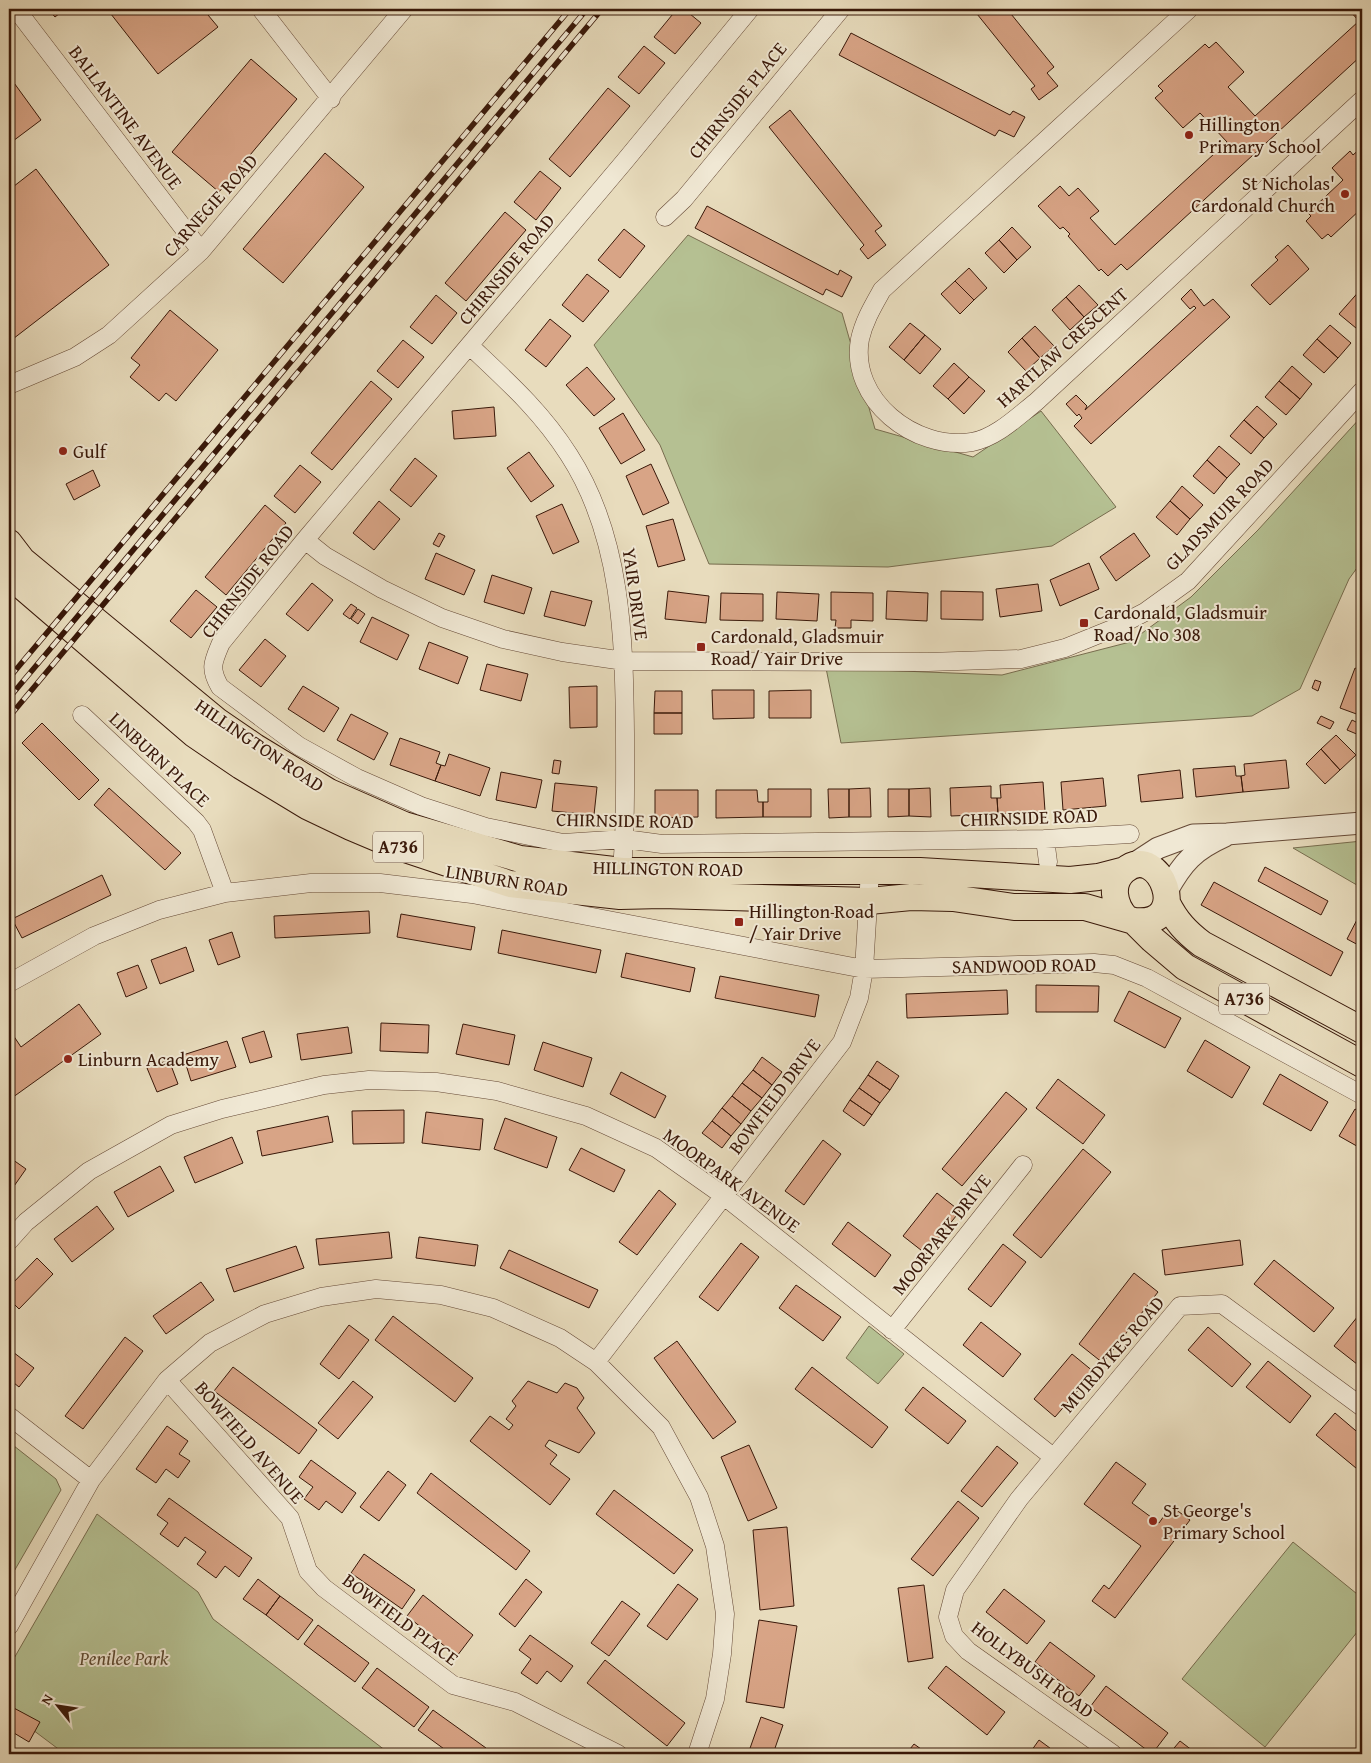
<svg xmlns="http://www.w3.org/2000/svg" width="1371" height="1763" viewBox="0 0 1371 1763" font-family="'Gentium Book Plus',serif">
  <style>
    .green { fill: #b5c092; stroke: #776c4e }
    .building { fill: #d8a486; stroke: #391809 }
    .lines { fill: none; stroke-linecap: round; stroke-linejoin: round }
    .minor-casing { stroke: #654936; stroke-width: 19 }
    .tertiary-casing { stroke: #654936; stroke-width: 23 }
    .primary-casing { stroke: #391809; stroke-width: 28 }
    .minor { stroke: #f0e8d4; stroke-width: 18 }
    .tertiary { stroke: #f0e8d4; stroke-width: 21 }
    .primary { stroke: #e8dcbd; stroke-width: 26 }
    .rail-casing { stroke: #391809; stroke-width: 5.5 }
    .rail { stroke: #f0e8d4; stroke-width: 4; stroke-dasharray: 11; stroke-linecap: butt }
    .poi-dot { fill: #8f2418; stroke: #f0e8d4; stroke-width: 2 }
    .labels { text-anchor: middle; stroke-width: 4; stroke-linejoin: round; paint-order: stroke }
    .shield { fill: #f0e8d4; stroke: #705646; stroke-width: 1 }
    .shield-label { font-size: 18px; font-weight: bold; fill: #391809 }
    .street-label { font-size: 19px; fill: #391809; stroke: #f0e8d4 }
    .poi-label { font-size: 19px; fill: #391809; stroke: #f0e8d4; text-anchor: start }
    .park-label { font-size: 19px; font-style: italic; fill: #5e4a32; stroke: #f0e8d4 }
  </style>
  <rect width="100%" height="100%" fill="#e8dcbd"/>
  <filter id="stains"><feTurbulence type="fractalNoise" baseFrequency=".004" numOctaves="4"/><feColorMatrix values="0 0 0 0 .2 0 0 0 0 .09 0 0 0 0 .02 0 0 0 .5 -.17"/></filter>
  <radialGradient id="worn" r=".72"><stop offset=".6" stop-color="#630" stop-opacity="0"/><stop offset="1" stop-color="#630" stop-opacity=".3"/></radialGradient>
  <path class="green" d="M688 235 842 313 875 429 973 457 1041 411 1116 507 1052 546 888 567 709 564 660 445 594 345Z
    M1362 416V561L1349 579 1300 689 1252 716 841 743 826 668 1002 675 1130 642 1191 597 1258 530Z
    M1362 841V888L1293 848Z
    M869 1326 904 1354 878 1384 846 1358Z
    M9 1442 56 1479 61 1490 9 1580Z
    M97 1514 198 1592 213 1619 390 1754H65L9 1712V1667Z
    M1293 1542 1362 1598V1626L1265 1747 1182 1679Z"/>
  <path class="building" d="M48 9H65L55 17Z
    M107 9H203L218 27 158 74Z
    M677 9H684L701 23 675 54 654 37Z
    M973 9H1007L1054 67 1047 73 1058 86 1039 100 1031 89 1035 86Z
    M1348 9H1362V55L1132 266 1127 270 1121 264 1108 276 1101 269 1099 271 1068 236 1070 234 1063 227 1060 229 1038 206 1060 186 1069 196 1078 188 1099 211 1090 218 1115 245 1227 142 1200 113 1183 128 1155 98 1163 91 1158 86 1205 44 1209 48 1216 42 1244 72 1228 87 1255 116 1359 21Z
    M851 33 1010 115 1013 111 1025 117 1014 137 999 130 995 136 839 55Z
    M644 46 665 63 639 94 618 77Z
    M251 59 297 99 219 192 172 152Z
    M9 76 41 120 9 144Z
    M608 88 630 106 570 177 549 159Z
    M790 110 882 226 875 231 886 245 868 259 860 249 864 245 769 127Z
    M1362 147V208L1331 237 1328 234 1322 239 1306 221 1311 216 1308 213 1343 180 1332 168 1350 151 1353 155Z
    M325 153 364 187 283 283 243 249Z
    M36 169 109 265 9 342V190Z
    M540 171 561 188 536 220 514 202Z
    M707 206 838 275 840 270 852 277 842 297 826 289 823 295 695 228Z
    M505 212 526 230 466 301 445 283Z
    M1012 227 1031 247 1017 260 999 240Z
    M624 229 645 246 620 278 598 260Z
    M999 240 1017 260 1004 273 985 253Z
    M1288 245 1309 269 1270 305 1251 285 1278 260 1275 257Z
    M969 268 987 288 974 300 955 281Z
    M587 274 609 291 583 322 562 305Z
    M955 281 974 300 960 314 941 294Z
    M1079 285 1098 305 1084 317 1066 297Z
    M1362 288V333L1339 314Z
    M1191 289 1204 306 1213 299 1230 317 1091 444 1074 426 1082 418 1079 414 1077 416 1066 404 1076 395 1087 406 1085 410 1196 308 1194 306 1190 309 1181 299Z
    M436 295 457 313 432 344 410 327Z
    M1066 297 1084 317 1070 330 1052 310Z
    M170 310 218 350 176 401 166 393 159 401 130 377 140 365 131 358Z
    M550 319 571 336 546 367 525 350Z
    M910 323 925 335 904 360 889 347Z
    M1330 325 1351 343 1338 358 1317 339Z
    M1035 326 1054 346 1040 358 1022 338Z
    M925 335 941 349 920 374 904 360Z
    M1022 338 1040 358 1026 371 1008 352Z
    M1317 339 1338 358 1324 373 1303 355Z
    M403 340 424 357 398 388 377 371Z
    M954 363 969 377 948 399 933 386Z
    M1292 366 1312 384 1300 399 1279 381Z
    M587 367 615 399 594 416 566 385Z
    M969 377 985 391 964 414 948 399Z
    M371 381 392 399 332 470 311 453Z
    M1279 381 1300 399 1286 415 1265 397Z
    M1257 406 1277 424 1264 438 1244 420Z
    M494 407 496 436 454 439 452 411Z
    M623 413 645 450 621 464 599 428Z
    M1244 420 1264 438 1251 454 1230 436Z
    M1219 446 1240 464 1227 478 1207 460Z
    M529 452 554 486 531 502 507 468Z
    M415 458 437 476 411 507 390 490Z
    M1207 460 1227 478 1214 494 1193 476Z
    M651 464 669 503 643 515 626 476Z
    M300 465 321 482 295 513 274 496Z
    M93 470 100 486 74 500 66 484Z
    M1182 486 1203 505 1190 519 1170 501Z
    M379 501 400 519 374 550 353 533Z
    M1170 501 1190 519 1177 535 1156 517Z
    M562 504 579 542 553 554 536 516Z
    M265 505 286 523 226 595 205 577Z
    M673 519 685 560 658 567 646 526Z
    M439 533 445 536 439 547 433 544Z
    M1134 533 1150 556 1116 581 1100 557Z
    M436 553 475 570 464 595 425 579Z
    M1089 563 1099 589 1060 606 1050 580Z
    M492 575 532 588 524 614 484 602Z
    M312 583 333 600 308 631 286 614Z
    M1038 584 1042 611 1000 617 996 589Z
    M196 590 217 607 191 638 170 621Z
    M551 591 592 601 585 626 544 616Z
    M668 591 709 596 706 623 665 619Z
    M887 591 928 593 927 621 886 619Z
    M941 591 983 592V620L941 619Z
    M777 592 819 594 817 621 776 619Z
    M831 592 873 593V621L851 620V628H835L836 620H831Z
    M721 593 763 594V621L720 620Z
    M351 604 357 608 350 619 343 614Z
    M358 609 365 614 358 624 351 619Z
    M372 617 409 635 397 660 360 642Z
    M265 639 286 656 261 687 239 670Z
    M429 642 468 657 458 684 419 669Z
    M487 664 528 674 521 701 480 690Z
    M1355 668 1362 671V716L1340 708Z
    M1315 680 1321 682 1318 691 1312 688Z
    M303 686 339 708 324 732 288 709Z
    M597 686V727L570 728 569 687Z
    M712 690H754V718L713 719Z
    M811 690V718H769V691Z
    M655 691H682V713H654Z
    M654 713H682V734H654Z
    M351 714 388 733 374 760 337 740Z
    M1321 716 1334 722 1330 729 1317 723Z
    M1352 720 1362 725 1359 735 1347 730Z
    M42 723 99 780 79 800 22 743Z
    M1336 735 1356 755 1340 770 1321 749Z
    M400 738 440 752 436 763 441 765 435 781 390 765Z
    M1321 749 1340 770 1325 784 1306 764Z
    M449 754 490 768 480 796 435 781 441 765 445 766Z
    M554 760 561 761 559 774 552 773Z
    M1286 760 1289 788 1243 792 1241 776 1245 775 1244 764Z
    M1235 766 1236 776H1241L1243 792 1196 797 1193 769Z
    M1180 770 1183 798 1141 802 1138 775Z
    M501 772 542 780 536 808 496 800Z
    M1103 778 1106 806 1063 810 1061 782Z
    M1043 782 1045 811 998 814 997 798H1001L1000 785Z
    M555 783 597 787 594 815 552 811Z
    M991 786V798H997L998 814 951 816 950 788Z
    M109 788 181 853 165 870 94 805Z
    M870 788 871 817H849V789Z
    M930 788 931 817 909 816V789Z
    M768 789H811V817H763V802H768Z
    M828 789H849V817L829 818Z
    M888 789H909V816L888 817Z
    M655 790H698V817L655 818Z
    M716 790H757L758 802H763V817L716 818Z
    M1265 867 1328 901 1321 915 1258 881Z
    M102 875 111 895 22 938 12 919Z
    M1214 882 1343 952 1331 976 1201 905Z
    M1362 910V947L1347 939Z
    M369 911 370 933 275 938 274 916Z
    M401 914 475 927 471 950 397 937Z
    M502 930 601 950 596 973 498 953Z
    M232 932 240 957 218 965 209 940Z
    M186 947 194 971 160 984 151 960Z
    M626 953 695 968 690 992 621 977Z
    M138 965 147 988 126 997 117 973Z
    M720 976 819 995 815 1017 715 998Z
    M1036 985 1099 986 1098 1012H1036Z
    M1007 990 1008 1014 907 1018 906 994Z
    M1129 991 1181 1018 1165 1048 1114 1021Z
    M79 1004 101 1034 9 1100V1029L21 1047Z
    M381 1023 429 1025 428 1053 380 1051Z
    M463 1024 515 1035 509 1065 456 1054Z
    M348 1027 352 1053 301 1060 297 1034Z
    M264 1031 272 1057 250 1063 242 1038Z
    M1205 1040 1250 1067 1232 1098 1187 1071Z
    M227 1041 236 1067 191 1081 183 1055Z
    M543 1042 592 1058 583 1087 534 1070Z
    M762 1057 782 1072 772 1085 753 1070Z
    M169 1060 178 1084 157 1092 147 1068Z
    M877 1061 899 1076 890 1090 868 1075Z
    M753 1070 772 1085 762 1098 742 1083Z
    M621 1072 666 1096 655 1118 610 1094Z
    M1280 1074 1328 1102 1311 1131 1263 1104Z
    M868 1075 890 1090 880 1103 859 1088Z
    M1058 1079 1105 1115 1083 1144 1036 1108Z
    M742 1083 762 1098 751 1111 732 1096Z
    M859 1088 880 1103 872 1115 850 1100Z
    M1006 1092 1027 1109 962 1186 942 1169Z
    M732 1096 751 1111 741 1124 722 1108Z
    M850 1100 872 1115 864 1126 843 1111Z
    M722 1108 741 1124 731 1136 712 1121Z
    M1355 1109 1362 1113V1149L1339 1136Z
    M404 1110V1143L353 1144 352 1111Z
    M426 1112 483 1119 480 1150 422 1143Z
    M328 1116 333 1142 262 1156 257 1131Z
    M505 1118 557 1137 547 1168 494 1149Z
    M712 1121 731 1136 722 1148 702 1133Z
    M232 1137 243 1163 195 1183 184 1157Z
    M823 1140 841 1154 804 1205 785 1191Z
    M581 1148 625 1170 614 1192 569 1170Z
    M1083 1149 1111 1172 1041 1258 1013 1235Z
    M9 1157 26 1169 12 1189 9 1187Z
    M160 1166 174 1191 128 1217 114 1192Z
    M659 1190 676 1204 637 1255 619 1242Z
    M937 1193 960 1211 926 1254 903 1236Z
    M97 1206 114 1229 72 1262 54 1239Z
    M848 1222 891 1255 875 1277 832 1244Z
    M389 1232 392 1258 319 1265 316 1239Z
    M419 1237 478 1245 475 1266 416 1258Z
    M1240 1240 1243 1265 1165 1275 1162 1250Z
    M741 1243 759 1257 718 1311 699 1297Z
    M1003 1244 1026 1262 991 1307 968 1289Z
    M296 1246 304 1268 234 1292 226 1269Z
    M509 1250 598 1290 589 1308 500 1268Z
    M37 1258 53 1274 19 1309 9 1299V1287Z
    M1274 1260 1334 1308 1314 1332 1254 1284Z
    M1134 1273 1158 1292 1103 1363 1079 1344Z
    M201 1282 214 1300 166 1334 153 1316Z
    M796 1285 841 1317 823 1341 779 1308Z
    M1362 1311V1368L1334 1346Z
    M393 1316 473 1378 455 1402 375 1340Z
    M981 1322 1021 1354 1003 1377 963 1345Z
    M349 1325 369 1340 339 1379 320 1364Z
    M1208 1327 1251 1364 1232 1387 1188 1350Z
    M125 1337 143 1351 83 1429 65 1416Z
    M677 1341 736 1422 713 1439 654 1358Z
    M9 1349 34 1368 19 1387 9 1379Z
    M1072 1354 1094 1372 1055 1417 1034 1399Z
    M1268 1361 1311 1396 1290 1423 1246 1387Z
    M233 1367 317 1430 299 1454 214 1391Z
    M812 1367 888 1427 872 1448 795 1389Z
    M353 1381 373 1397 338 1439 318 1423Z
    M528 1381 557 1393 565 1383 577 1388 584 1398 577 1408 595 1433 579 1453 549 1440 545 1446 557 1455 550 1464 570 1479 550 1505 470 1441 490 1416 509 1430 513 1425 506 1419 516 1406 512 1401Z
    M923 1387 966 1421 948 1444 905 1410Z
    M1335 1413 1362 1436V1473L1316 1435Z
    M167 1426 188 1441 179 1454 190 1461 178 1478 166 1469 156 1483 136 1469Z
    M749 1445 777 1508 748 1521 721 1457Z
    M997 1446 1018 1463 982 1507 961 1491Z
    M311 1460 356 1493 342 1513 326 1501 319 1510 304 1499 313 1487 299 1477Z
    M1116 1462 1146 1484 1132 1503 1159 1523 1171 1506 1190 1520 1115 1618 1092 1601 1104 1585 1109 1589 1141 1546 1084 1504Z
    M388 1471 406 1485 379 1521 360 1507Z
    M431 1473 530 1551 516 1570 417 1493Z
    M614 1490 693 1550 674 1574 596 1514Z
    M169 1498 252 1558 239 1577 225 1566 216 1578 197 1564 206 1552 185 1537 178 1547 160 1534 168 1523 157 1515Z
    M958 1501 979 1518 933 1576 911 1559Z
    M787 1527 794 1606 760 1610 753 1530Z
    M364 1554 415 1590 402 1609 351 1573Z
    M258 1579 280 1596 266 1615 243 1599Z
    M526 1579 542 1592 515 1627 499 1614Z
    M678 1584 698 1599 667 1640 647 1626Z
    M924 1585 933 1658 908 1662 898 1588Z
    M1004 1589 1045 1621 1027 1644 986 1612Z
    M423 1595 473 1635 457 1656 407 1616Z
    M280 1596 313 1620 298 1640 266 1615Z
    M622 1601 640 1614 609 1656 591 1643Z
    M759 1620 797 1626 784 1708 746 1702Z
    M318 1625 369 1663 355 1682 304 1644Z
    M530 1635 573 1666 561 1682 547 1671 537 1684 521 1673 531 1659 519 1650Z
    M1050 1642 1095 1676 1079 1696 1035 1662Z
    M605 1660 685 1723 667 1746 587 1683Z
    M946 1666 1005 1712 987 1735 928 1688Z
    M377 1668 429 1707 414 1727 362 1688Z
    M1106 1686 1168 1733 1152 1754 1090 1707Z
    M12 1707 40 1722 29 1742 9 1730V1712Z
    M433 1710 486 1748 482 1754H451L418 1730Z
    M761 1717 783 1725 773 1754H748Z
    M1039 1740 1058 1754H1029Z
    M1180 1741 1197 1754H1169Z
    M914 1744 928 1754H906Z"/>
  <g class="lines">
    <defs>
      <path id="minor" d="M16 9 201 251
        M261 9 331 99
        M750 9 624 162 305 540 221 643C213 662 209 668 220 687L299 746 357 778 421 806 486 827 563 843 625 839 662 844 1045 839 1130 834
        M1189 9 882 290C873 306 864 321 860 339 849 400 915 451 972 442 996 438 1018 416 1036 402L1362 100
        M665 217 684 199 841 9
        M470 346C507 381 541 411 569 455 622 537 624 638 625 733 625 782 626 831 621 881
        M9 385 75 357 109 335 201 251 404 9
        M305 540 325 556 382 589 442 618 503 639 562 652 624 661 928 662 1021 659 1065 648 1112 629 1145 612 1188 581 1362 391
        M82 715 196 822 202 830 225 893
        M1045 839 1048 862
        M9 983 94 936 159 910 225 893 311 883H380L472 894 864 969 1094 963 1114 965 1147 978 1362 1095
        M9 1241 26 1222 89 1171 171 1125 222 1109 324 1085 369 1080 436 1082 497 1091 586 1116 656 1148 724 1196 1053 1457
        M892 1330 1023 1165
        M596 1362 842 1042 859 998 864 969 870 871
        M167 1380 290 1518 308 1571 324 1588 453 1685 515 1702 618 1754
        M9 1416 91 1480
        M9 1626 91 1480 167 1380 210 1343 265 1314 321 1297 376 1289 441 1295 493 1308 560 1338 596 1362 661 1427 699 1497 715 1546 725 1614 722 1654 715 1699 697 1754
        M1113 1754 968 1651 954 1636 948 1617 955 1590 1019 1499 1180 1306 1222 1304 1362 1407"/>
      <path id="tertiary" d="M1132 865 1158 848 1193 835 1227 834 1362 823
        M1167 891C1183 862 1194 850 1225 836"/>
      <path id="primary" d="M9 543 22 560 217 721 255 747 329 792 404 825 455 840 520 859 622 871H920L1070 880 1098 877 1125 870
        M9 575 194 734 241 766 307 806 351 827 396 846 510 884 620 896 662 895 869 901 911 897 953 898 1014 907H1085L1134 921C1194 927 1159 841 1125 870 1109 883 1114 905 1126 918
        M1167 903C1176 921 1186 932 1202 944L1362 1030
        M1134 921 1152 939 1185 967 1362 1064"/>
    </defs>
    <use href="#minor" class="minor-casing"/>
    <use href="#tertiary" class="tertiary-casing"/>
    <use href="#primary" class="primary-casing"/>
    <use href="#minor" class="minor"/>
    <use href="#tertiary" class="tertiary"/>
    <use href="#primary" class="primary"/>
    <defs>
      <path id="rail" d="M9 678 570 9
        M9 698 587 9
        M9 717 602 9"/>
    </defs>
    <use href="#rail" class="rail-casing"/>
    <use href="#rail" class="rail"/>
  </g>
  <g class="poi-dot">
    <circle cx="1189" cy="135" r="5"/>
    <circle cx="1345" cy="194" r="5"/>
    <circle cx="63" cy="451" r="5"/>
    <rect x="1079" y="618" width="10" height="10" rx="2.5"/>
    <rect x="696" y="642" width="10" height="10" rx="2.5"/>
    <rect x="734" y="917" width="10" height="10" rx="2.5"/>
    <circle cx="68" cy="1059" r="5"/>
    <circle cx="1153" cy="1521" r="5"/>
  </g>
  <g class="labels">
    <g class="shield">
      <rect x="373" y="831.5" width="50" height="31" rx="4"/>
      <rect x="1219" y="983.5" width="50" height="31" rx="4"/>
    </g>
    <g class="shield-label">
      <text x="398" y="853">A736</text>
      <text x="1244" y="1005">A736</text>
    </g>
    <g class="street-label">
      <text transform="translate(737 100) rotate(-51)" y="7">CHIRNSIDE PLACE</text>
      <text transform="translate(126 117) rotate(53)" y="7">BALLANTINE AVENUE</text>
      <text transform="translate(210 205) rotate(-48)" y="7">CARNEGIE ROAD</text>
      <text transform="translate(506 269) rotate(-50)" y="7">CHIRNSIDE ROAD</text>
      <text transform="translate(1062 347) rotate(-42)" y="7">HARTLAW CRESCENT</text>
      <text transform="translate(1219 514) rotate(-46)" y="7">GLADSMUIR ROAD</text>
      <text transform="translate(247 581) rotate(-52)" y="7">CHIRNSIDE ROAD</text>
      <text transform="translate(636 594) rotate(82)" y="7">YAIR DRIVE</text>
      <text transform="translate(260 745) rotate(34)" y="7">HILLINGTON ROAD</text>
      <text transform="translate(160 759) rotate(43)" y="7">LINBURN PLACE</text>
      <text transform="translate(1029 817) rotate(-2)" y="7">CHIRNSIDE ROAD</text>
      <text transform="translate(625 820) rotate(1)" y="7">CHIRNSIDE ROAD</text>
      <text transform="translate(668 868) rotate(1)" y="7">HILLINGTON ROAD</text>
      <text transform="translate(507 880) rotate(9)" y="7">LINBURN ROAD</text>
      <text transform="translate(1024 965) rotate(-1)" y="7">SANDWOOD ROAD</text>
      <text transform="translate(774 1096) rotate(-53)" y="7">BOWFIELD DRIVE</text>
      <text transform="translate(732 1180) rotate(36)" y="7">MOORPARK AVENUE</text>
      <text transform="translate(941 1234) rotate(-52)" y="7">MOORPARK DRIVE</text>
      <text transform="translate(1112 1354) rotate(-49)" y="7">MUIRDYKES ROAD</text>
      <text transform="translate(250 1442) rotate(49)" y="7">BOWFIELD AVENUE</text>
      <text transform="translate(401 1619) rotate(37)" y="7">BOWFIELD PLACE</text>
      <text transform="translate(1033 1669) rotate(37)" y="7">HOLLYBUSH ROAD</text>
    </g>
    <g class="poi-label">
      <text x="1199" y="131">Hillington<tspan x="1199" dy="22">Primary School</tspan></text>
      <text x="1335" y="190" text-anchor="end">St Nicholas'<tspan x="1335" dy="22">Cardonald Church</tspan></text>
      <text x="73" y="458">Gulf</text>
      <text x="1094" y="619">Cardonald, Gladsmuir<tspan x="1094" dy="22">Road/ No 308</tspan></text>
      <text x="711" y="643">Cardonald, Gladsmuir<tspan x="711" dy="22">Road/ Yair Drive</tspan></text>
      <text x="749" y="918">Hillington Road<tspan x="749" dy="22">/ Yair Drive</tspan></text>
      <text x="78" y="1066">Linburn Academy</text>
      <text x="1163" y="1517">St George's<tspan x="1163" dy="22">Primary School</tspan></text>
    </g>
    <g class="park-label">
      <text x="124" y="1665">Penilee Park</text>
    </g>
  </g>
  <rect width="1371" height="1763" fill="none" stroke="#e8dcbd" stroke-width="30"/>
  <rect x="10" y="10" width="1351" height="1743" fill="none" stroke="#391809" stroke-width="2.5"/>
  <rect x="15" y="15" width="1341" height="1733" fill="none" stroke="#391809"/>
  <g transform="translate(58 1706) rotate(300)" stroke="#f0e8d4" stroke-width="4" paint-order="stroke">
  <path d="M0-4L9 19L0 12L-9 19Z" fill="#391809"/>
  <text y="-8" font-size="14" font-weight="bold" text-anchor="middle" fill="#391809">N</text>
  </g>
  <rect width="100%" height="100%" filter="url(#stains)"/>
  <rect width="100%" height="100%" fill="url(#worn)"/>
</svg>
